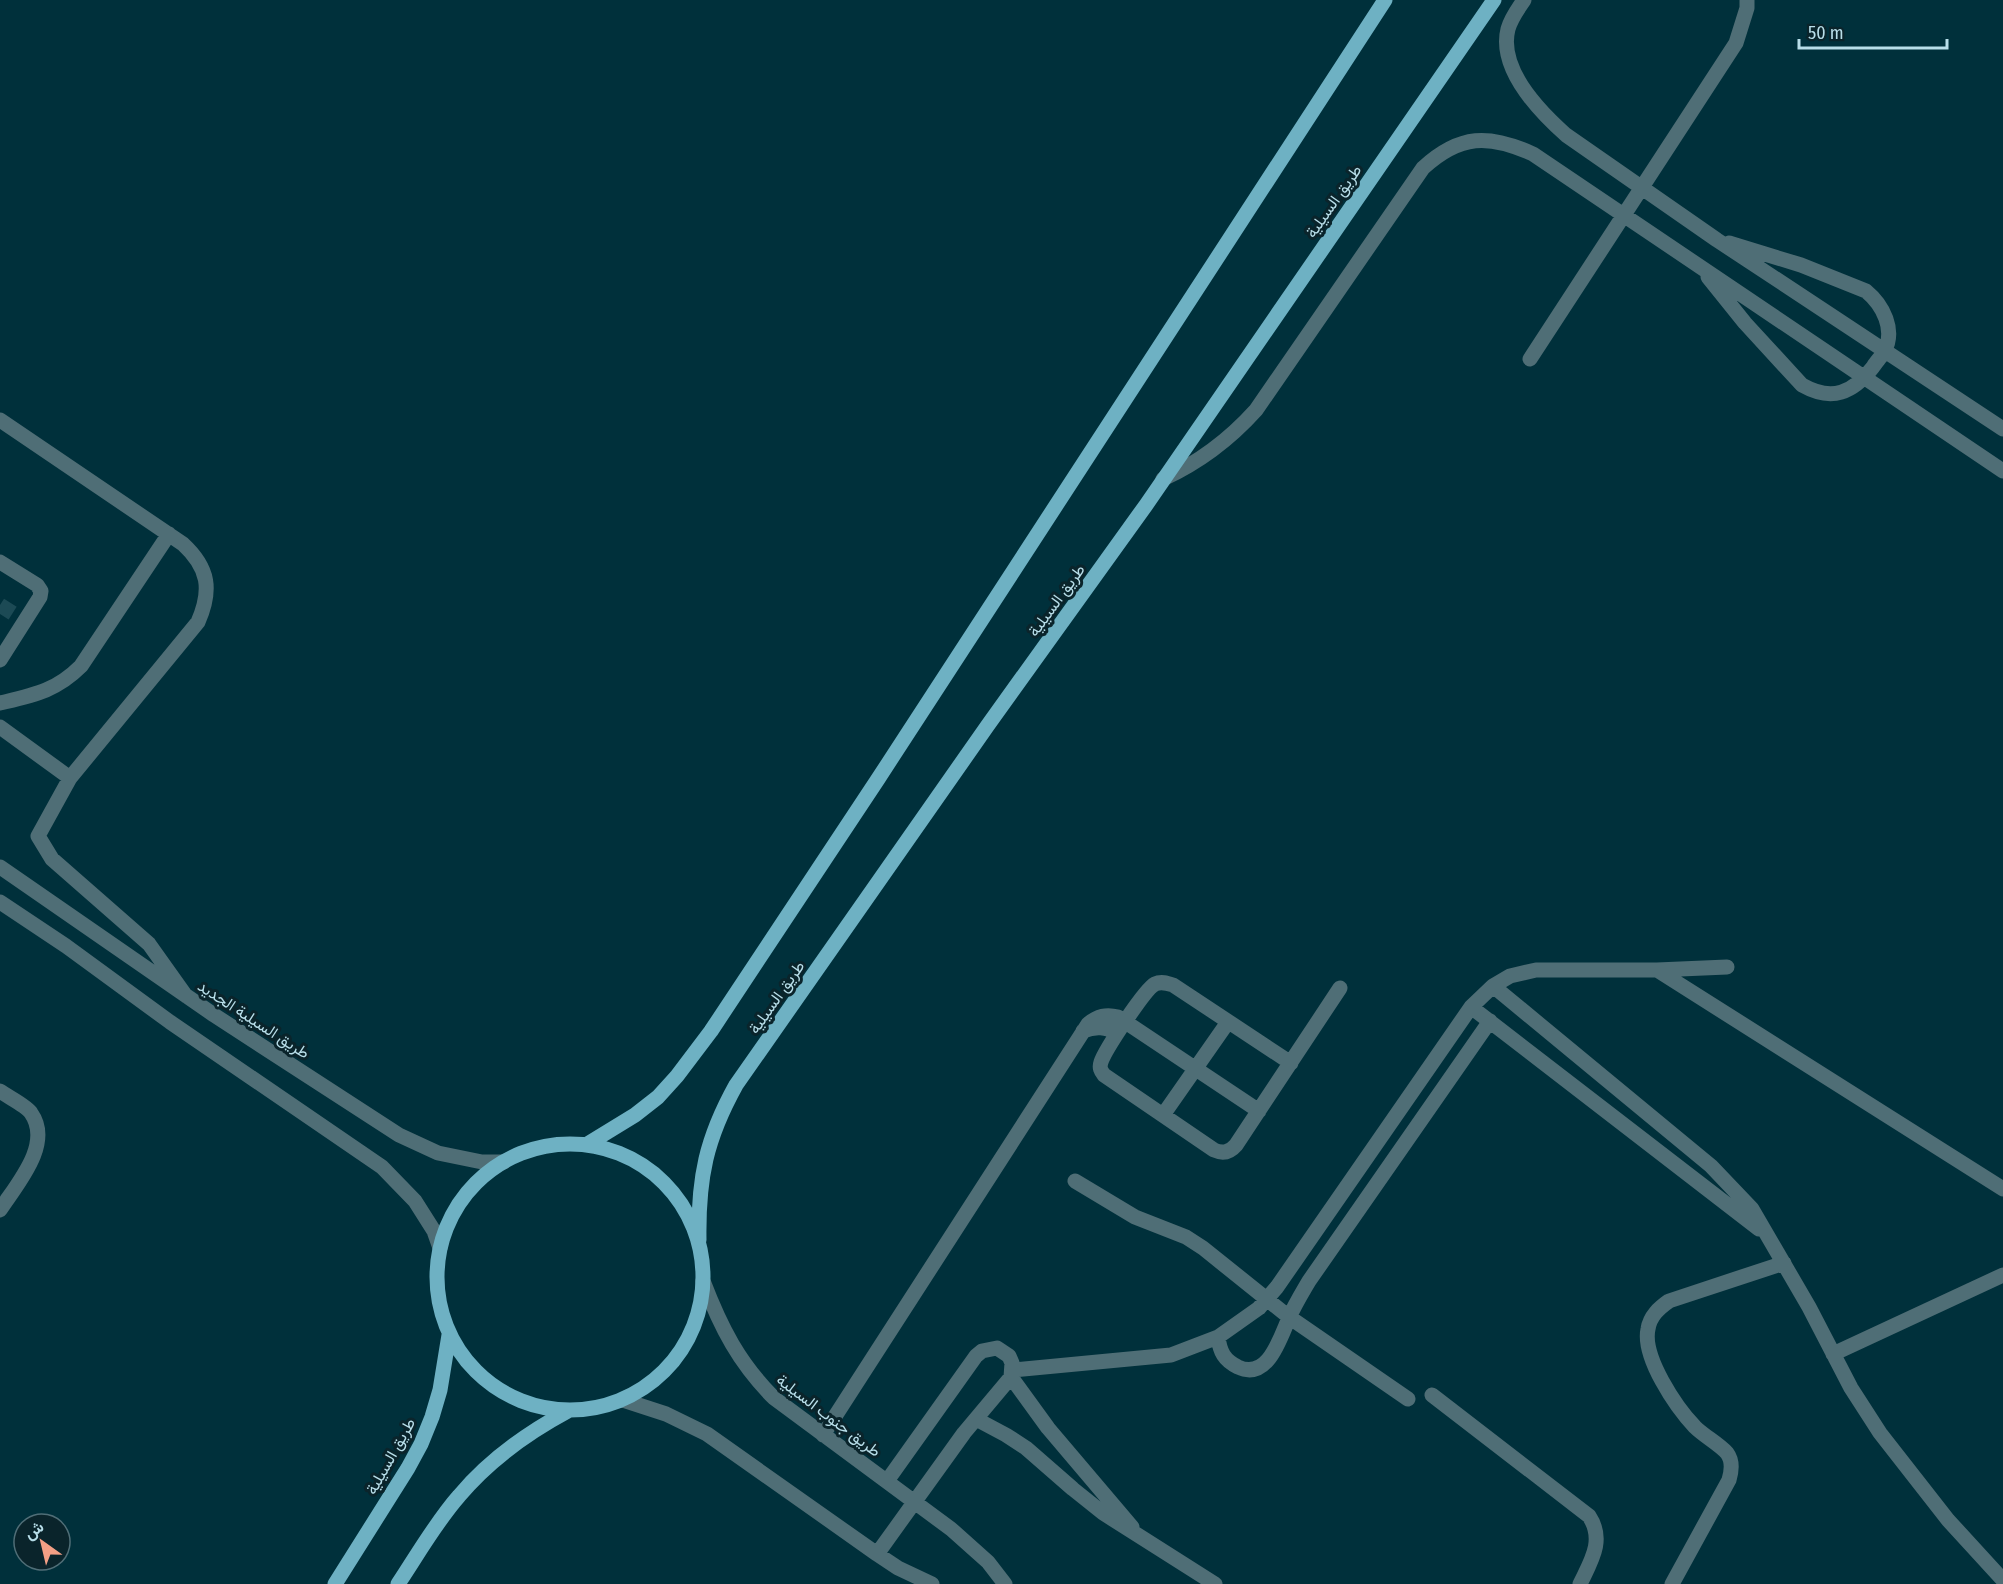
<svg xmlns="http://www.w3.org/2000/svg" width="2003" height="1584" viewBox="0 0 2003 1584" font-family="'Fira Sans Condensed',Vazirmatn,sans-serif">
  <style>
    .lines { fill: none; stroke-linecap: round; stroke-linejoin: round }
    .minor-tunnel { stroke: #1c4a55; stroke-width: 15; stroke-dasharray: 15 8; stroke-linecap: butt }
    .minor { stroke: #4f6e76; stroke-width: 15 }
    .major { stroke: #6eb1c3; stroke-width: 15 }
    .labels { text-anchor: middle; stroke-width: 6; stroke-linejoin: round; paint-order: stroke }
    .street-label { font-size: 16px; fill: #b8dee9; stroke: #0a242b }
  </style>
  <rect width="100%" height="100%" fill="#00303b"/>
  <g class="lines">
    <path class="minor-tunnel" d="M0 605 25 621"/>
    <path class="minor" d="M1524 0C1518 9 1511 18 1508 29 1498 69 1539 111 1566 135L1717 240 2003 429
      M1708 277 1745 323 1802 385C1832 402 1853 393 1873 367 1876 362 1881 357 1884 352 1896 330 1883 305 1866 291L1801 265 1729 243
      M1530 359 1736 43 1747 8V0
      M0 420 183 544C209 568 212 590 198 622L70 778 38 836 52 859 149 944 186 996
      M1163 479C1200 462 1229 440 1256 410L1423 168C1460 134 1489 134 1533 154L2003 471
      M0 562 37 585 41 591 40 597 0 660
      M0 703C34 695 56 691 81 666L169 534
      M0 727 70 778
      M0 867 214 1015 399 1135 438 1153 482 1162H504
      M0 902 66 946 170 1022 382 1167 415 1201 434 1231 440 1248
      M1657 970 2003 1189
      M1493 986 1711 1166 1752 1209 1809 1307 1851 1388 1880 1433 1948 1520 2003 1580
      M1471 1007 1759 1229
      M1083 1031C1096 1026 1106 1027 1117 1033
      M1291 1063 1173 985C1167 983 1161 981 1155 984 1145 989 1105 1050 1101 1062 1099 1068 1101 1071 1104 1075L1214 1150C1223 1154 1230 1152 1236 1145L1340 988
      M0 1091C8 1097 27 1106 31 1113 53 1144 17 1184 0 1210
      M1163 1115 1228 1022
      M1075 1181 1135 1217 1186 1237 1203 1248 1289 1317 1408 1399
      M703 1281C721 1328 739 1363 774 1398L951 1529 988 1562 1005 1584
      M1218 1337C1220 1352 1224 1360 1238 1367 1268 1381 1280 1338 1289 1318 1294 1306 1302 1293 1309 1281L1490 1021
      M1833 1354 2003 1275
      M1013 1370 1171 1355 1218 1337 1259 1308 1277 1287 1471 1007 1493 986 1510 976 1536 970H1657L1727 967
      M1011 1377 1048 1428 1132 1527
      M1432 1395 1589 1516C1605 1540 1591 1561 1580 1584
      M623 1400 666 1414 707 1434 877 1554 898 1568 932 1584
      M976 1419 1006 1435 1026 1448 1073 1489 1103 1513 1215 1584
      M823 1435 1088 1024C1098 1016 1106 1014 1118 1017L1259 1111
      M877 1554 964 1433 1011 1377 1012 1363 1009 1356 997 1348 982 1351 976 1356 887 1481
      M1672 1584 1729 1480C1732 1470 1733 1461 1727 1453 1719 1444 1704 1436 1695 1427 1676 1407 1642 1357 1648 1329 1650 1316 1659 1308 1669 1301L1784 1263"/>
    <path class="major" d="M437 1277a133 133 0 1 1 266 0a133 133 0 1 1-266 0Z
      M586 1145 635 1115 658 1097 677 1076 711 1031 878 779 1385 0
      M699 1240C698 1178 706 1139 736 1085L988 725 1146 505 1494 0
      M335 1584 408 1468 421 1444 432 1417 440 1390 449 1335
      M398 1584C418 1554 436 1522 459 1496 490 1459 527 1433 568 1411"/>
  </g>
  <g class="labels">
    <g class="street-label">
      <text transform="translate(1333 201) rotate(-55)" y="6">طريق السيلية</text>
      <text transform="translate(1056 600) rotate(-54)" y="6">طريق السيلية</text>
      <text transform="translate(776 997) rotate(-55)" y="6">طريق السيلية</text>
      <text transform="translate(254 1019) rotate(33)" y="6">طريق السيلية الجديد</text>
      <text transform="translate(829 1415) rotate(37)" y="6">طريق جنوب السيلية</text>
      <text transform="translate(390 1456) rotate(-61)" y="6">طريق السيلية</text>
    </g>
  </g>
  <g transform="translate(42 1542) rotate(326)"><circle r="28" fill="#0a242b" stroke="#506e77" stroke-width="1.5"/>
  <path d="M0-4.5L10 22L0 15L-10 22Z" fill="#f39f85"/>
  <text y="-9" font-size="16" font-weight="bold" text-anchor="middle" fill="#b8dee9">ش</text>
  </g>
  <path d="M1799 39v9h148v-9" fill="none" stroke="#b8dee9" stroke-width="3"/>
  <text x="1808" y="39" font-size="18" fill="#b8dee9" stroke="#0a242b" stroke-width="4.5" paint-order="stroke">50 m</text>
</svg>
